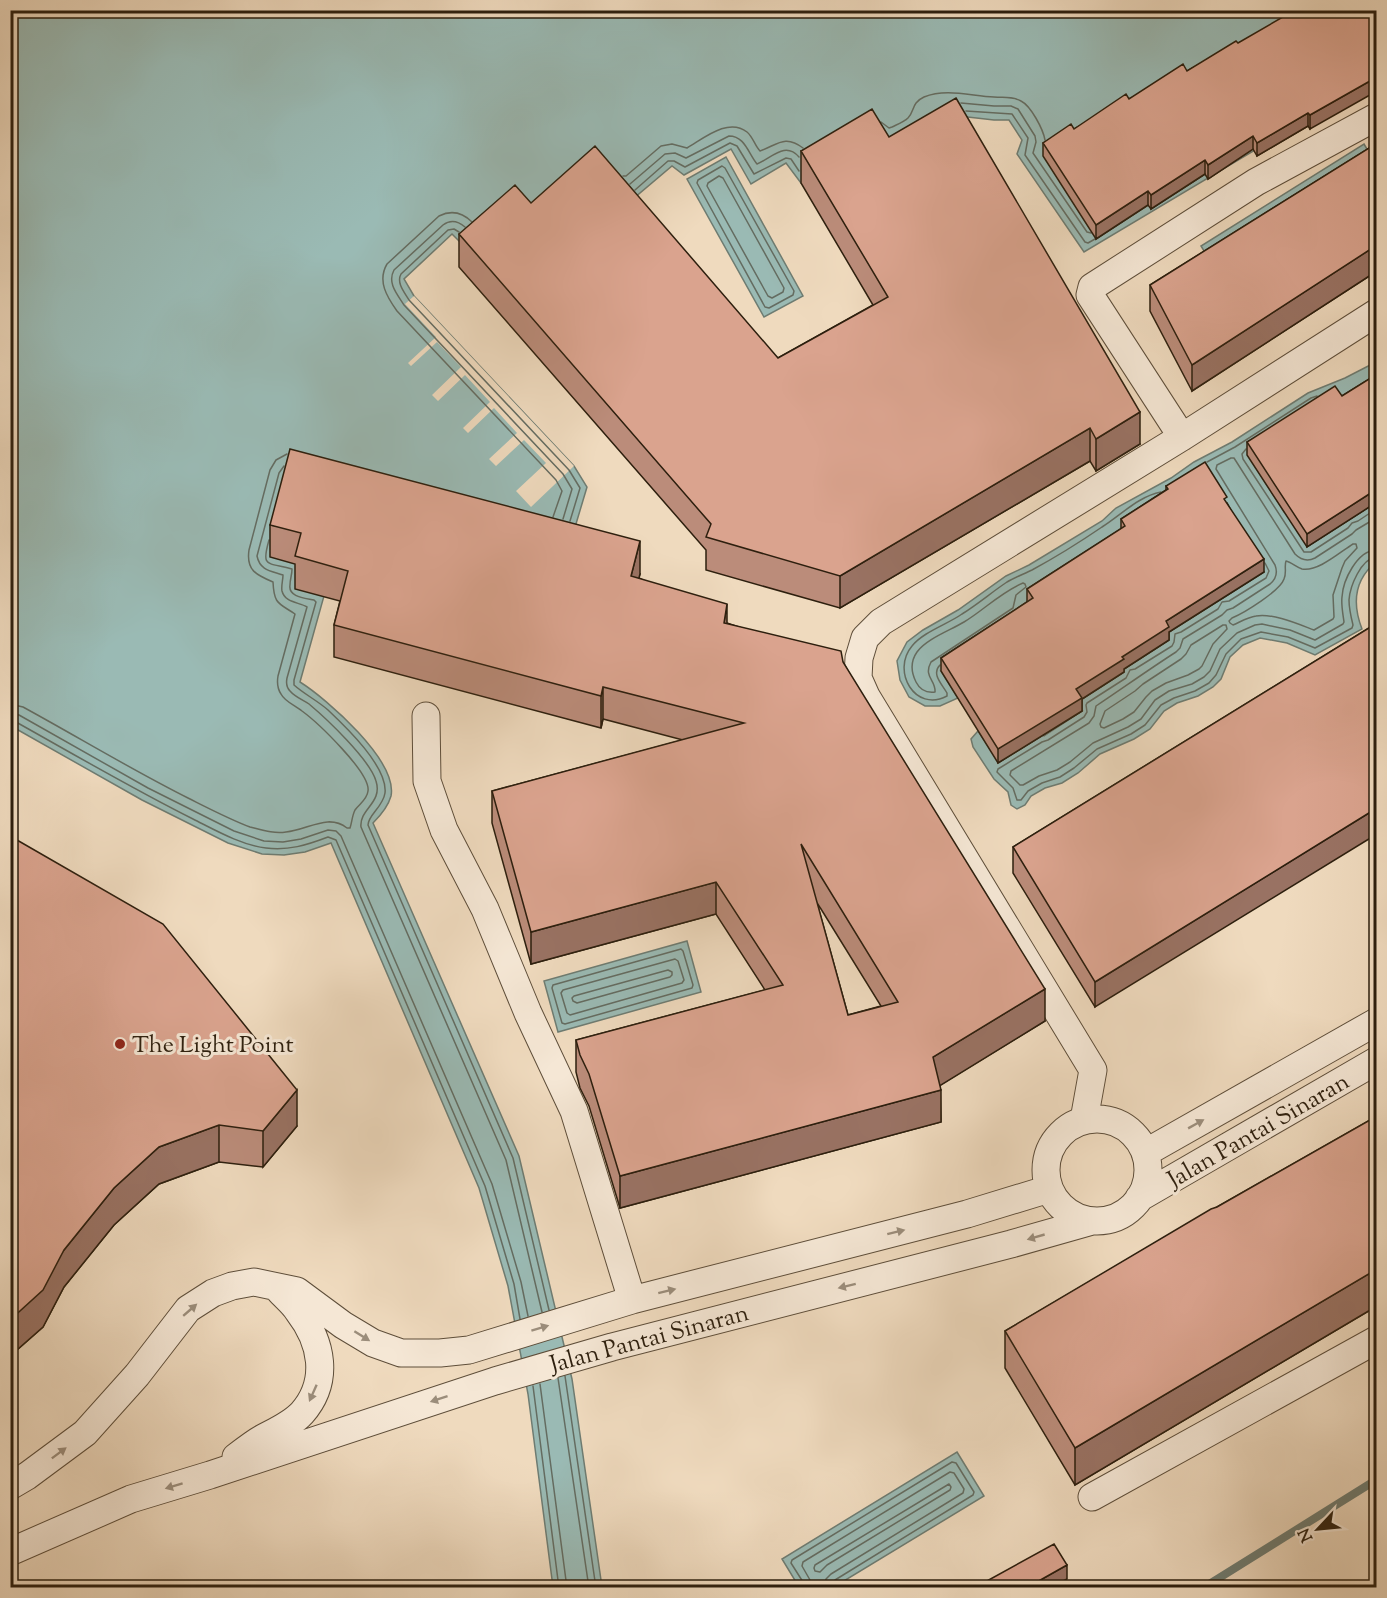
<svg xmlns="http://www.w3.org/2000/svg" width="1387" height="1598" viewBox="0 0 1387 1598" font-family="'Sorts Mill Goudy',serif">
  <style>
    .water { fill: #9abab4; stroke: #6e7c72; stroke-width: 1.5 }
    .pier { fill: #efdabe }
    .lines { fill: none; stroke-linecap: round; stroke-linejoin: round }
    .shore { stroke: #646c61; stroke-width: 1.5 }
    .stream { stroke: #6e7c72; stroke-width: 8 }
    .minor-casing { stroke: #5e4e3a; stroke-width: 29 }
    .minor { stroke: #f5e7d5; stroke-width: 27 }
    .wall { fill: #bb8c7a; stroke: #2d1f0e; stroke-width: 1.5; fill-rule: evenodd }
    .shaded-wall { fill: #997263; stroke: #2d1f0e; stroke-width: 1.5 }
    .building { fill: #daa38e; stroke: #2d1f0e; stroke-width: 1.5; fill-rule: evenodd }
    .oneway { fill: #9b8d7b }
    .poi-dot { fill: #8f2418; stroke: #f5e7d5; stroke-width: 2 }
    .labels { text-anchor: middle; stroke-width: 6; stroke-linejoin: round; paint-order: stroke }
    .poi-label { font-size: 24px; fill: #2d1f0e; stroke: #f5e7d5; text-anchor: start }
    .street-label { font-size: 24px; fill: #2d1f0e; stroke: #f5e7d5 }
  </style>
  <rect width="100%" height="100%" fill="#efdabe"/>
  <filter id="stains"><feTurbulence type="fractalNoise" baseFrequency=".00333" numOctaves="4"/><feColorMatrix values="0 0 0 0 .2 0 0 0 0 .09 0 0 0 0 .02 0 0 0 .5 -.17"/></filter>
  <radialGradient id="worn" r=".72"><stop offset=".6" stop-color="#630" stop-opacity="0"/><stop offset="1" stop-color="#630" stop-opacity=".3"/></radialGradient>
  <path class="water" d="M11 11H1376V78L1084 252 1017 154 1022 140 1009 120H994L950 115 801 183 786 163 751 184 731 149 684 175 672 166 621 209 473 255 452 234 404 279 414 296 574 466 587 487 570 544 301 565 324 596 300 682C327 699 398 761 391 796 388 807 381 815 373 823L519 1156 572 1379 602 1587H553L528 1394 508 1286 479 1188 331 843 305 852 284 855 262 854 228 843 142 800 11 726Z
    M1364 144 1375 163 1212 264 1201 246Z
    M726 157 803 296 764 317 687 179Z
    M1376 362V432L1248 455 1284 512 1376 502V562C1354 580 1352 603 1362 629L1315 655 1287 643 1260 638 1243 645 1230 657 1221 679 1213 687 1198 696 1177 703 1164 711 1150 729 1134 739 1100 754 1078 773 1062 783 1045 788 1031 796 1025 805 1017 809 1011 805 1008 792 994 779 973 747 971 739 978 731 999 762 1022 702 1044 736 1082 711 941 671 958 698 940 706H925L909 697 900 680 897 661 907 642 923 630 958 610 1006 576 1029 565 1102 521 1116 508 1171 478 1194 462 1232 442 1308 393 1345 378Z
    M687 941 701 992 558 1032 544 981Z
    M957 1452 984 1496 834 1587H799L782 1559Z"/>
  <path class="pier" d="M414 296 574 466 531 507 516 491 546 463 524 440 496 466 489 459 517 433 494 408 468 433 463 428 490 402 465 375 438 401 432 395 461 367 437 342 411 366 408 363 436 337 405 304Z"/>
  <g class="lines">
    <path class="shore" d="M961 103 994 106H1011L1018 109 1035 136 1036 142 1033 153 1087 232 1091 233
      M966 111 1012 114 1028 138 1025 155 1085 242 1088 243 1095 239
      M881 122 889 128 892 127C896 125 904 122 908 118 915 111 911 103 924 97 946 88 971 96 994 97 1003 98 1012 96 1021 101 1031 106 1043 129 1045 140
      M722 166 725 168 794 291 793 295 769 308 765 307 697 183 698 180Z
      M623 176H626L661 146 672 144 687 148C703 139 728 117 747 132 753 137 755 146 760 151 777 145 785 134 803 148
      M719 176 723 178 784 288 783 292 772 298 768 296 707 186 708 183Z
      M630 184 665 154 675 153 686 158 729 136C745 136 748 153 757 164 772 158 785 141 799 157
      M635 190 668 161H674L685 167 730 143 737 146 754 174 786 158 791 159 799 171
      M472 222C462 212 451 210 439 216L387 264C377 281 387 297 397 311L556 480 562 491 553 517
      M465 227C458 221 451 219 443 225L394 270C387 283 397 294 404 305L563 474 572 489 563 519
      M459 232 454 229 448 230 401 274C396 283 405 293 409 300L569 470 580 488 570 521
      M1246 449 1242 454 1243 459 1304 552H1311L1348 528 1352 523 1358 521 1376 509
      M1207 462 1235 447 1311 398 1317 396
      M284 466 279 473 257 556C260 571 272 571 283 575 283 580 281 586 282 591 285 603 299 602 307 607L287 678C286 683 286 687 290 691 295 697 303 700 309 704 327 719 370 760 376 781 383 803 359 809 361 827L506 1160 542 1312
      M1376 518 1356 530 1352 534 1315 558C1307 562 1301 560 1295 554L1234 458H1231L1217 465 1216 469 1275 565C1278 573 1276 579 1270 584L1233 608 1227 610 1222 615 1183 639 1180 648 1176 652C1148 670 1123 688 1096 706L1094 716 1089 723 1011 771 1010 775 1020 785H1023L1039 776 1057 770 1070 762 1093 743 1128 727 1141 719 1155 700 1169 691 1192 684 1204 677 1210 671 1220 649 1237 633 1255 625 1262 624 1290 630 1315 640 1343 624 1344 622C1343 614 1341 605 1342 597 1343 580 1357 551 1376 550
      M269 540C261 568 267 562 292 569 292 575 290 579 290 585 288 597 305 598 314 600L316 602 294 680V685C304 694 318 701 328 710 346 727 388 767 385 793 383 807 368 815 368 825L513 1158 549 1310
      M1353 544H1356L1357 548 1345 561 1342 568 1333 595 1334 617 1333 619 1314 630C1298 624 1273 613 1256 616 1248 617 1240 622 1233 625L1230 623 1229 621 1232 618C1244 613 1280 591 1284 579 1287 573 1284 566 1286 561 1291 562 1296 567 1302 569 1318 572 1340 552 1353 544Z
      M1265 563 1269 571 1266 578 1229 601 1222 602 1218 609 1181 632 1175 634 1174 642 1172 646 1135 669 1130 670 1126 678 1087 703 1086 705 1087 712 1084 717 1048 740 1042 742 998 769 997 772 1013 788 1017 800H1021L1028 791 1042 783 1060 777 1074 768 1097 749 1131 734 1145 725 1161 705 1174 698 1195 691 1209 683 1216 675 1226 654 1241 639 1261 632 1288 637 1315 648 1352 628 1353 625C1351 617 1349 608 1349 600 1350 586 1361 559 1376 557
      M1023 583 1025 584 1026 587 1016 595 1013 608 931 662C923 677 936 680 935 692 927 693 920 690 916 682 911 672 910 662 917 652 926 639 951 630 964 622 984 610 1001 592 1023 583Z
      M1223 625H1226L1227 629 1213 644 1202 666 1199 669 1188 675 1166 683 1152 691 1146 697 1134 712 1123 719 1104 728 1101 727 1100 724 1105 711 1135 691 1143 684 1181 659 1186 654 1191 645Z
      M940 665C931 674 942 684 947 693V696C915 713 891 671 912 646 923 632 948 624 962 614 978 604 992 592 1007 582 1015 577 1024 574 1032 570 1056 557 1080 542 1102 527 1121 515 1139 496 1161 492
      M10 704 23 707C78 737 132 770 188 798 208 808 229 819 250 827 262 830 274 834 286 832 308 830 328 813 347 828H350C352 822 352 816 355 810 359 804 367 800 368 791 371 773 317 722 302 711 295 705 285 702 281 694 277 688 277 682 278 676L295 614C279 603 274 605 273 582 256 575 246 570 249 550L270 470 276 460 287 454
      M10 713 19 715 148 788 234 831 264 841 283 842 301 839 328 830 336 831 341 836 492 1184 521 1282 528 1316
      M10 721 16 722C75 755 133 789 193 819 215 830 241 845 266 848 288 851 307 845 328 837L336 840 485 1186 514 1284 520 1319
      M681 949 683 951 693 985 692 988 565 1024 562 1023 552 988 553 985Z
      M675 959 678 961 684 980 682 983 570 1015 567 1013 561 993 563 990Z
      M668 970 672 972V975L670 977 577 1003 573 1001 572 998 574 996Z
      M565 1376 596 1588
      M558 1378 589 1588
      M540 1384 567 1588
      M533 1386 559 1588
      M949 1484 951 1487 950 1490 827 1565 820 1572 815 1571 814 1568 815 1565Z
      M804 1588 803 1582 791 1563 792 1560 952 1462 956 1463 974 1492 973 1495 835 1580 832 1583V1588
      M811 1588 810 1580 802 1566 803 1562 950 1472 954 1473 964 1489 963 1493 831 1574 826 1579 824 1588"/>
    <path class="stream" d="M1203 1588 1376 1480"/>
    <defs>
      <path id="minor" d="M1182 437 1090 295 1092 287 1256 182 1376 117
        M426 716 427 781 444 830 485 909 528 1013 574 1111 632 1300
        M1046 1170a51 51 0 1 1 102 0a51 51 0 1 1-102 0Z
        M1084 1120 1093 1070 866 696 858 678 859 658 865 638 881 622 1182 437 1376 313
        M1145 1153 1376 1022
        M1139 1198 1376 1061
        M236 1457C245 1450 254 1443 263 1438 276 1431 292 1424 302 1413 330 1381 322 1342 298 1311 293 1303 285 1297 279 1290
        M10 1486 27 1476 85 1433 137 1375 188 1309 213 1293 232 1286 254 1282 297 1291 343 1325 373 1343 401 1353H440L469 1350 632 1300 967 1214 1049 1189
        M1092 1497 1376 1340
        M10 1552 131 1499 210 1475 495 1381 612 1347 1011 1244 1092 1221"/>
    </defs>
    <use href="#minor" class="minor-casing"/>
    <use href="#minor" class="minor"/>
  </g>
  <path class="wall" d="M1377 10 1310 129 1308 126 1257 156 1253 149 1208 179 1205 174 1151 209 1148 205 1096 239 1043 156V143L1074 129 1129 99 1187 71 1238 43Z
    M889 137 1140 444 1096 471 1090 461 840 608 706 570V550L459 267V234L531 203 778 358 873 305 801 183V151Z
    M1377 143V271L1192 391 1150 311V285Z
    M1377 374V502L1307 547 1247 455V442L1342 396Z
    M1166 486 1227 503 1264 572 1169 632V640L1124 669V672L1082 699V711L998 763 941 671V658L1027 602V589L1121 529V519L1166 490Z
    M270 525 640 574 639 578 727 623 843 662 1045 1021 940 1085 941 1122 620 1208 589 1106 580 1088 576 1072V1040L765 990 716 914 531 964 492 823V791L683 740 603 719 601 728 334 657V625L340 601 295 589V564L270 557ZM817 903 821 909 881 1006 848 1015Z
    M1377 623 1095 1007 1013 873V847Z
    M10 836 297 1126 263 1167 219 1162 159 1184 114 1225 64 1287 43 1327 10 1356Z
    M1377 1116V1306L1075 1485 1005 1368V1331L1217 1207Z"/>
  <path class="shaded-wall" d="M1377 77V91L1310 129V115Z
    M1308 113V126L1257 156V143Z
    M1253 136V149L1208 179V165Z
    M1205 160V174L1151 209V195Z
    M1148 191V205L1096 239V225Z
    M1377 245V271L1192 391V365Z
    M1140 412V444L1096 471V439Z
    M1090 428V461L840 608V576Z
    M1377 489V502L1307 547V534Z
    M640 541V574L631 608V576Z
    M1264 559V572L1169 632V640L1124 669V672L1082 699V711L998 763V749L1076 689 1122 657 1166 621Z
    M727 604V637L724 623Z
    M603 687V719L601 728V696Z
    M1377 808V834L1095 1007V982Z
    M716 882V914L531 964V932Z
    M1045 989V1021L933 1090V1057Z
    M297 1090V1126L263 1167V1131Z
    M941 1090V1122L620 1208V1176Z
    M219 1125V1162L159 1184 114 1225 64 1287 43 1327 10 1356V1320L64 1250 114 1188 159 1147Z
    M1377 1269V1306L1075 1485V1448Z
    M1067 1565V1579L1051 1587H1028Z"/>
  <path class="building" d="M1295 10H1377V77L1310 115 1308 113 1257 143 1253 136 1208 165 1205 160 1151 195 1148 191 1096 225 1043 143 1071 124 1074 129 1126 94 1129 99 1183 64 1187 71 1236 41 1238 43Z
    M956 98 1140 412 1096 439 1090 428 840 576 706 537 711 524 459 234 515 185 531 203 595 146 778 358 888 297 801 151 872 109 889 137Z
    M1377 143V245L1192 365 1150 285Z
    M1377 374V489L1307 534 1247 442 1335 386 1342 396Z
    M290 449 640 541 631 576 727 604 724 623 841 651 843 662 1045 989 933 1057 941 1090 620 1176 589 1074 580 1055 576 1040 783 985 716 882 531 932 492 791 744 723 603 687 601 696 334 625 348 571 295 556 301 533 270 525ZM801 844 898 1002 848 1015Z
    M1205 462 1227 497 1224 499 1264 559 1166 621 1169 627 1122 657 1124 659 1076 689 1082 698 998 749 941 658 1033 598 1027 589 1125 526 1121 519 1168 489 1166 486Z
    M1377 623V808L1095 982 1013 847Z
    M10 836 163 924 297 1090 263 1131 219 1125 159 1147 114 1188 64 1250 43 1290 10 1320Z
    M1377 1116V1269L1075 1448 1005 1331 1211 1209 1217 1207Z
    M1054 1544 1067 1565 1028 1587H976Z"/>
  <defs><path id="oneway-solid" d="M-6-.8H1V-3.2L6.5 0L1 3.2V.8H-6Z" transform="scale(1.5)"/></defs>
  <g class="oneway">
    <use href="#oneway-solid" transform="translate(1196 1124) rotate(-29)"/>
    <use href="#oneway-solid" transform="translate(896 1232) rotate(-14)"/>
    <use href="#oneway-solid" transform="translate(1036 1237) rotate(164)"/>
    <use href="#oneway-solid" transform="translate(847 1286) rotate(166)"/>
    <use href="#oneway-solid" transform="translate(667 1291) rotate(-14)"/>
    <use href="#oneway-solid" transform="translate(190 1310) rotate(-41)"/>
    <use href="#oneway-solid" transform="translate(540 1328) rotate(-17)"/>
    <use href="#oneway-solid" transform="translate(362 1336) rotate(32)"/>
    <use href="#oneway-solid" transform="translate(313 1393) rotate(114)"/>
    <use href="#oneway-solid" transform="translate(439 1399) rotate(162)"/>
    <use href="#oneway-solid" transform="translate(59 1453) rotate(-37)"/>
    <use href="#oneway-solid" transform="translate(174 1486) rotate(163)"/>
  </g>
  <circle class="poi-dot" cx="120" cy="1044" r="6"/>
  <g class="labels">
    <g class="poi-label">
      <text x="132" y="1052">The Light Point</text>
    </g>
    <g class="street-label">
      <text transform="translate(1258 1130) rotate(-30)" y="8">Jalan Pantai Sinaran</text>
      <text transform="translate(649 1338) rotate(-15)" y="8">Jalan Pantai Sinaran</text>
    </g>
  </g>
  <rect width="1387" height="1598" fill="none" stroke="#efdabe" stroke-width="36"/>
  <rect x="12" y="12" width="1363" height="1574" fill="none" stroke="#2d1f0e" stroke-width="3"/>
  <rect x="18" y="18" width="1351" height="1562" fill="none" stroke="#2d1f0e" stroke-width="1.5"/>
  <g transform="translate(1318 1529) rotate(244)" stroke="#f5e7d5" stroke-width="4.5" paint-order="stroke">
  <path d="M0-4.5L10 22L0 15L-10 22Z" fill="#2d1f0e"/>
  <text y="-9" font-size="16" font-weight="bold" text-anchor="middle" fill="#2d1f0e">N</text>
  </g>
  <rect width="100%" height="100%" filter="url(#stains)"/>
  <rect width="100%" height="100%" fill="url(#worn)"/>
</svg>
